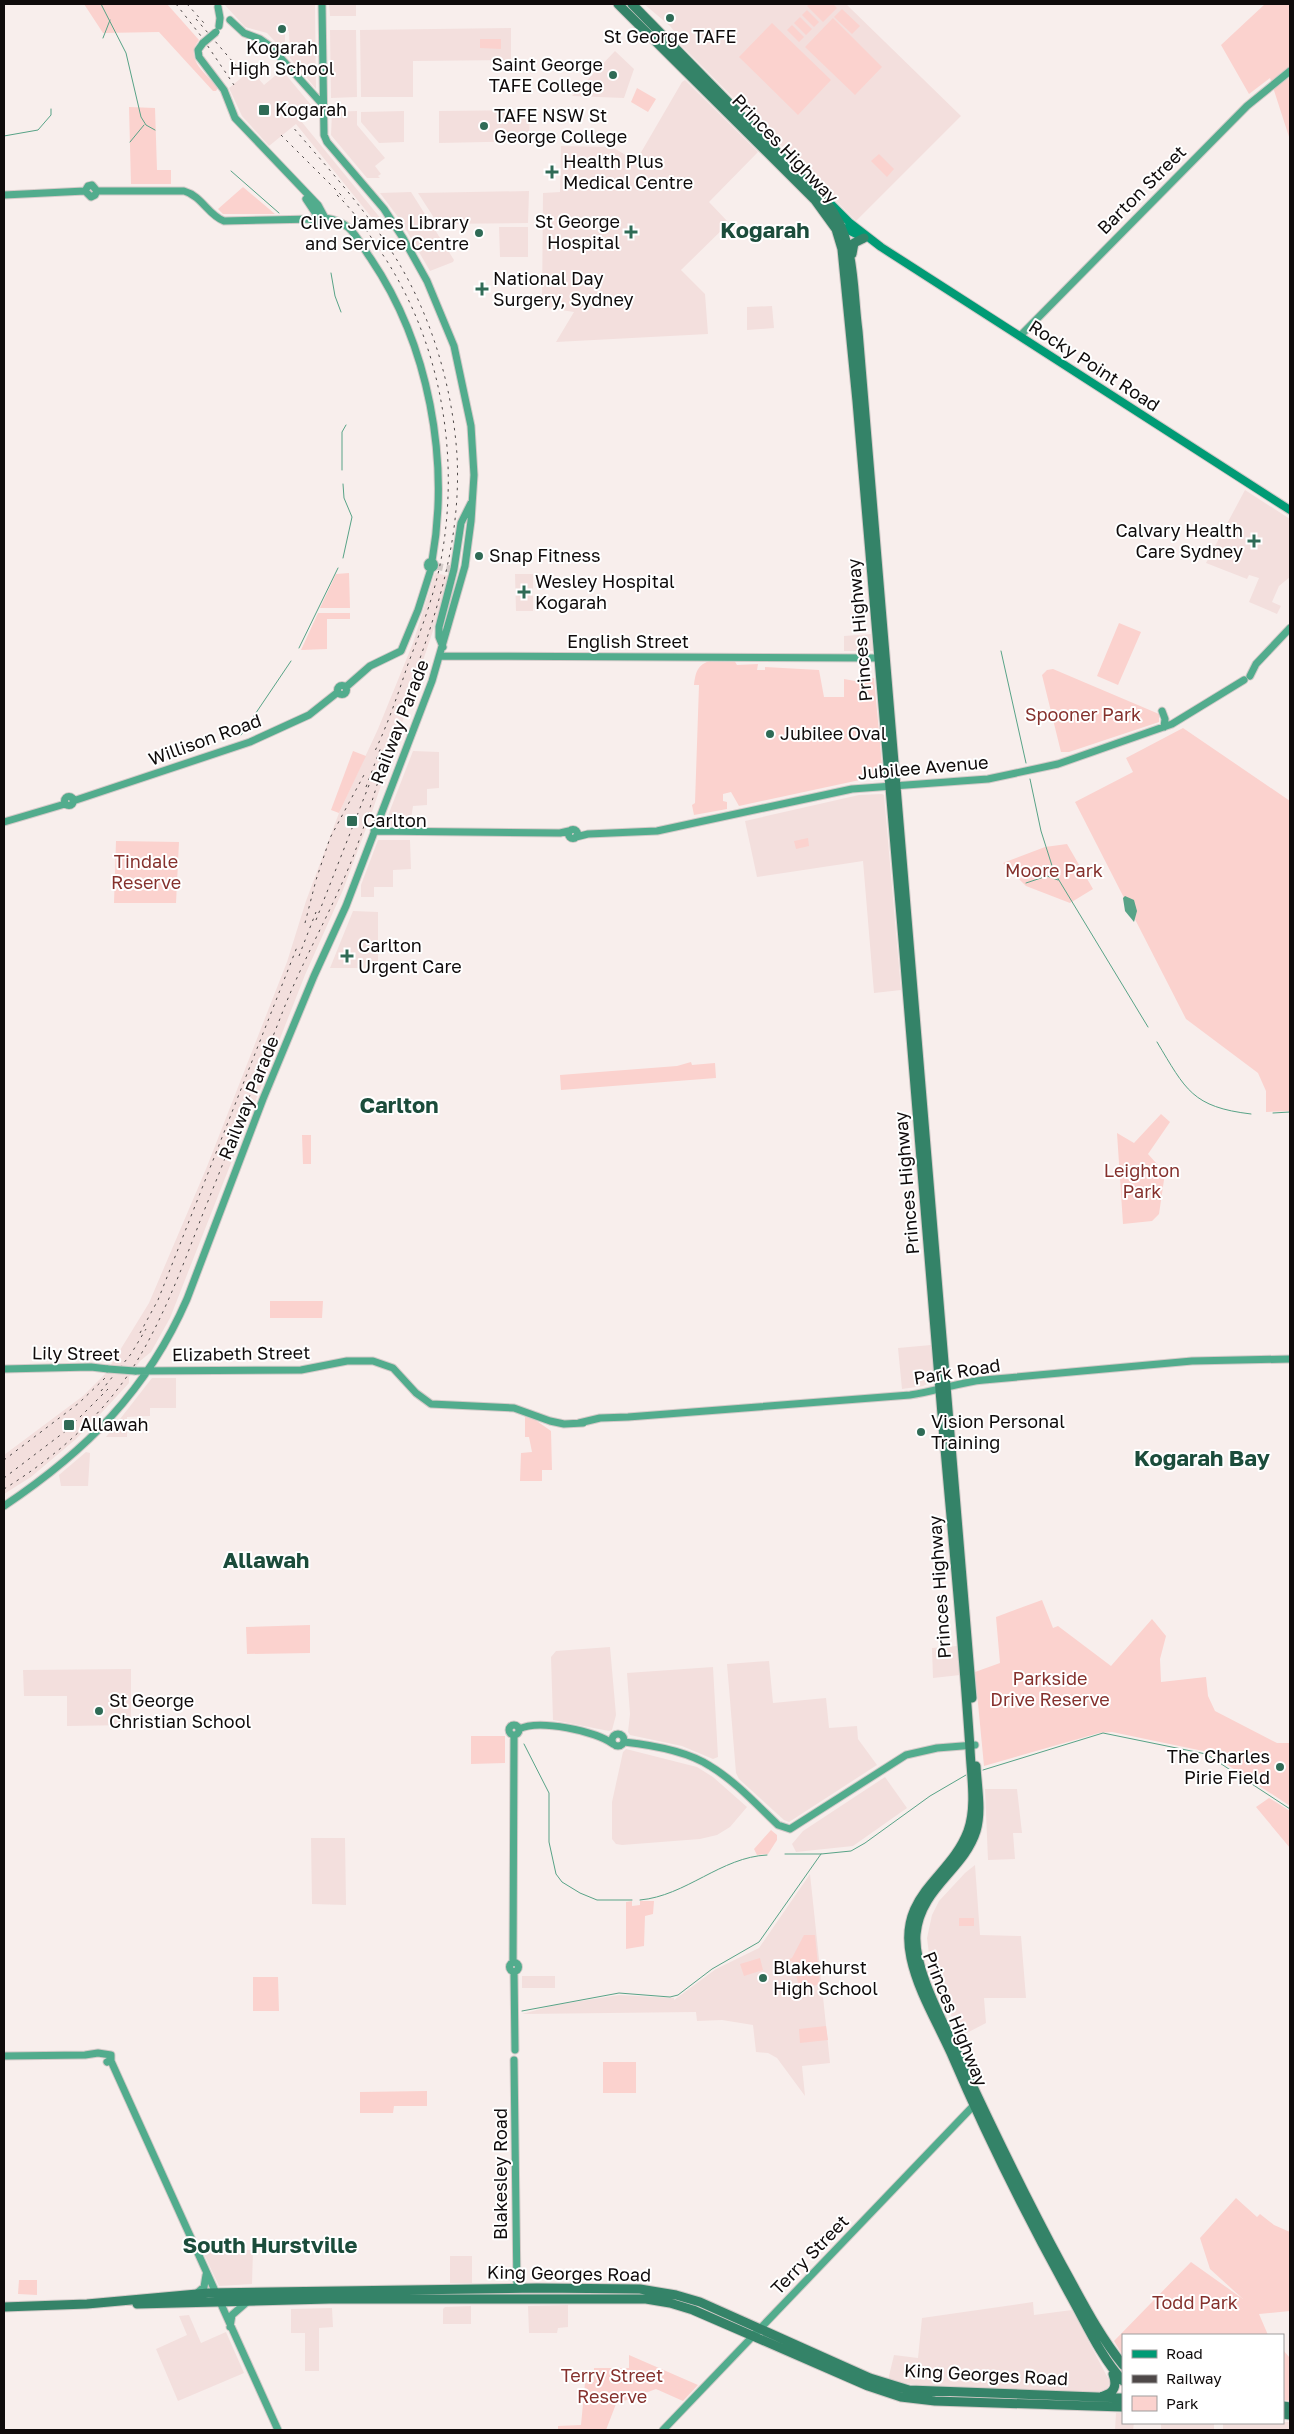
<svg xmlns="http://www.w3.org/2000/svg" width="1294" height="2434" viewBox="0 0 1294 2434" font-family="'Golos Text',sans-serif">
  <style>
    .built { fill: #f3dfdd }
    .green { fill: #fbd2ce }
    .water { fill: #58a387 }
    .lines { fill: none; stroke-linecap: round; stroke-linejoin: round }
    .stream { stroke: #58a387; stroke-width: 1 }
    .secondary-tunnel { stroke: #d5ccca; stroke-width: 7; stroke-dasharray: 7 3.5; stroke-linecap: butt }
    .secondary-casing { stroke: #d3cac8; stroke-width: 9 }
    .primary-casing { stroke: #d3cac8; stroke-width: 10 }
    .highway-casing { stroke: #d3cac8; stroke-width: 11 }
    .secondary { stroke: #52ac8d; stroke-width: 7 }
    .primary { stroke: #009b75; stroke-width: 8 }
    .highway { stroke: #348368; stroke-width: 9 }
    .rail { stroke: #4e4848; stroke-width: 1; stroke-dasharray: 2.5 5; stroke-linecap: butt }
    .secondary-bridge-casing { stroke: #d3cac8; stroke-width: 9; stroke-linecap: butt }
    .secondary-bridge { stroke: #52ac8d; stroke-width: 7 }
    .poi-dot { fill: #2f6b56; stroke: #fff; stroke-width: 2 }
    .labels { text-anchor: middle; stroke-width: 4; stroke-linejoin: round; paint-order: stroke }
    .poi-label { font-size: 18px; fill: #0f0b0b; stroke: #fff; text-anchor: start }
    .street-label { font-size: 18px; fill: #0f0b0b; stroke: #fff }
    .park-label { font-size: 18px; fill: #85312d; stroke: #fff }
    .district-label { font-size: 22px; font-weight: bold; fill: #1b4c3b; stroke: #fff }
  </style>
  <rect width="100%" height="100%" fill="#f8eeec"/>
  <path class="built" d="M224 4H315L316 89 290 58 289 31H285V52L267 33 245 27Z
    M329 4H356V16H330Z
    M644 4H846L961 116 856 221 672 36 675 32 670 26Z
    M511 28V60L413 61V97H361L360 30Z
    M330 30H356L357 97 331 98Z
    M615 51 634 69 624 98 572 96Z
    M251 70 264 85 282 70 311 105 301 121 386 225 381 229 296 124 269 146 242 116 229 88Z
    M685 80 758 152 709 202 729 223 681 270 705 294 708 334 556 342 574 312 542 307 543 193 560 192 561 146 612 147 636 161 682 82Z
    M530 110 529 141 439 143V111Z
    M357 111V125L385 158 375 166 381 174 378 176 380 178H367L331 135 332 112Z
    M404 111V142L379 143 361 122V112Z
    M529 191 528 223 438 224 418 193Z
    M411 192 454 260 453 262 430 271 401 221 380 193Z
    M499 227H528V257H500Z
    M772 306 774 328 747 330V307Z
    M1245 490 1290 519V577L1279 586 1272 602 1281 606 1277 614 1249 602 1259 578 1249 575 1247 579 1206 563Z
    M435 573 449 576 444 598 370 818 343 890 305 975 170 1318 151 1352 140 1361 129 1377V1383L106 1408 76 1439 31 1477 4 1494V1455L83 1396 106 1373 149 1303 206 1169 287 962 306 901 339 813 378 729 413 643Z
    M515 574H533V611H516Z
    M871 634 873 651H844V636Z
    M413 751 439 752V788L427 789V805L413 806 410 826H384Z
    M882 794 884 795 901 990 874 993 863 861 757 877 745 821 859 795Z
    M378 840H410L411 869 393 870V887H374V897H361V885Z
    M353 911 378 912V968H330Z
    M931 1345 934 1381 923 1386 902 1389 898 1348Z
    M152 1378H176V1408H150V1416L127 1417V1437H106Z
    M86 1452 90 1453 88 1486H61L59 1475Z
    M957 1646 960 1675 933 1678 932 1648Z
    M610 1647 616 1715 612 1730 609 1731 553 1720 551 1657 556 1651Z
    M769 1661 773 1703 826 1698 829 1728 857 1726 858 1739 877 1765 789 1822 784 1820 739 1779 736 1773 727 1664Z
    M713 1667 718 1757 713 1759 682 1746 630 1735 628 1732 630 1714 627 1673Z
    M131 1669V1725L67 1726V1696H24L23 1670Z
    M626 1749 697 1767 713 1777 747 1807 730 1827 717 1835 700 1839 622 1845 616 1844 612 1839V1802L623 1752Z
    M885 1777 907 1808 853 1846 796 1852 792 1844 803 1831Z
    M985 1789H1017L1022 1833H1013L1015 1859 988 1860Z
    M311 1838H345L346 1905 312 1904Z
    M975 1865 980 1935 1021 1936 1026 1998H984L986 2023 959 2037 957 2027 932 1978 927 1938 932 1915 939 1901 965 1873Z
    M810 1874 830 2063 802 2066 805 2096 777 2058 768 2053 756 2052 753 2025 722 2020 697 2021 696 2012 522 2014 555 2005 619 1995 674 1998V2000L716 1969 759 1948Z
    M522 1976H555V1988H522Z
    M202 2250H253L252 2284 219 2286Z
    M450 2256H472V2283H450Z
    M1033 2302 1034 2315 1072 2310 1110 2382 1107 2389 1100 2392 928 2387 888 2380 894 2355 918 2358 922 2318Z
    M568 2305V2327L558 2328 557 2333H529L528 2306Z
    M471 2306V2324H443V2309L445 2307Z
    M332 2308 333 2327 319 2328V2371H305V2333H291V2309Z
    M189 2315 201 2343 226 2332 244 2373 178 2401 156 2349 187 2335 179 2316Z
    M1116 2413H1123V2423H1134L1133 2430H1115Z
    M1290 2422V2430H1223V2423Z
    M1161 2423H1214V2430H1161Z"/>
  <path class="green" d="M84 4H167L199 40C184 59 205 72 218 88L216 91H213L159 32 103 33Z
    M810 4H833L837 8 823 22 807 6Z
    M1265 4H1290V140L1270 78 1249 94 1221 45Z
    M842 9 860 26 852 34 834 17Z
    M807 10 819 22 814 27 802 15Z
    M800 17 812 29 806 35 794 23Z
    M833 18 882 67 855 95 805 47Z
    M772 23 831 80 798 115 739 57Z
    M792 25 804 37 799 42 787 30Z
    M480 39H501V49L480 48Z
    M637 88 656 99 648 112 631 102Z
    M129 107 155 108 157 170H171V184H131Z
    M879 154 894 169 887 177 871 161Z
    M243 187 275 214H223L218 209Z
    M349 573 350 608H320L336 574Z
    M318 613H350V619H327V649L301 650Z
    M1119 623 1141 632 1118 685 1097 676Z
    M713 660H734L737 665 758 664 757 670H765V667L819 670 824 697H844V679L855 681 874 678 883 775 739 806 731 792 723 794V801L727 802V809L694 815 692 805 695 803 699 685H694C696 670 698 664 713 660Z
    M1053 669 1159 714V722L1069 752H1061L1043 679 1042 675 1047 670Z
    M1183 728 1290 801V1111L1266 1112V1091L1258 1073 1186 1019 1075 802 1133 772 1126 758Z
    M353 751 366 756 339 813 331 810Z
    M808 838 809 846 796 849 794 841Z
    M116 841 179 842 176 903H114Z
    M1067 844 1093 889 1070 903 1026 886 1003 863 1045 847Z
    M691 1062 692 1065 715 1063 716 1078 561 1090 560 1075 677 1066Z
    M1161 1114 1170 1122 1148 1154 1165 1173 1159 1214 1152 1221 1123 1224 1117 1133 1134 1143Z
    M302 1135H311V1164H303Z
    M270 1301H323L322 1318H270Z
    M525 1417 534 1419 551 1431 552 1470H542V1481H520L521 1453 532 1452 529 1437H525Z
    M1042 1600 1053 1628 1058 1626 1111 1666 1152 1619 1166 1636 1160 1659 1161 1682 1206 1677 1208 1696 1215 1711 1277 1743H1290V1806L1208 1752 1112 1732 1099 1733 984 1766 975 1672 1000 1663 996 1617Z
    M310 1625V1653L247 1654 246 1627Z
    M471 1736H505V1763L471 1764Z
    M1269 1798 1290 1811V1848L1256 1807Z
    M771 1830 777 1835V1840L768 1854 757 1855 754 1849Z
    M632 1901V1906L640 1905V1901H654L653 1914 645 1916 644 1946 626 1949V1902Z
    M959 1918H974V1926H959Z
    M804 1935H815L820 1985 799 1986 792 1961 786 1963 785 1961 792 1958Z
    M760 1958 763 1970 744 1976 740 1964Z
    M253 1977H278L279 2011H253Z
    M826 2026 828 2040 800 2043 799 2029Z
    M603 2062H636V2093H603Z
    M427 2091V2106H394L393 2113H360V2092Z
    M1236 2198 1257 2217 1260 2214 1274 2225 1290 2232V2311L1259 2314 1268 2335H1123V2356L1114 2341 1191 2262 1243 2299 1210 2269 1200 2238Z
    M19 2280H37V2295L18 2294Z
    M1283 2350 1290 2358V2401L1283 2400Z
    M629 2355 698 2385 683 2401 656 2389 616 2404 606 2430H558V2426L581 2425 585 2383 594 2382V2368H629Z"/>
  <path class="water" d="M1125 896 1134 900 1137 911 1134 922 1125 911 1123 898Z"/>
  <g class="lines">
    <path class="stream" d="M101 4 126 53 141 117 146 125 155 130
      M103 38 110 20
      M4 136 38 130 51 115V109
      M130 142 144 125
      M231 171 279 213
      M331 273 335 296 341 312
      M342 470V432L346 425
      M343 558 352 517 344 498 343 484
      M299 648 338 568
      M1001 651 1026 763
      M241 735 291 661
      M1030 779 1041 831 1054 872 1148 1027
      M1026 883 1047 876 1058 880
      M1157 1042C1186 1090 1192 1107 1251 1114
      M1273 1113 1290 1112
      M524 1744 549 1793V1842L556 1874 562 1882 580 1893 597 1900H632
      M983 1770 1103 1733 1206 1754 1290 1809
      M785 1854H821L851 1851 865 1843 930 1796 966 1775
      M640 1900C686 1896 721 1857 767 1855
      M522 2011 619 1993 670 1997 678 1995 712 1969 759 1942 821 1854"/>
    <path class="secondary-tunnel" d="M436 566 450 569"/>
    <defs>
      <path id="secondary" d="M218 7 220 18 219 26
        M230 20 244 33 260 39 270 46 323 105
        M203 43 198 50 199 57 224 90 235 118 318 205 325 218
        M85 191 91 197 95 195 97 191
        M85 191 88 186 92 185 97 191
        M97 191H184C202 196 208 215 224 221L314 219
        M4 195 85 191
        M306 199 316 214
        M325 218C353 222 356 238 371 259 429 345 450 460 432 561
        M314 219 320 223 325 218
        M1020 336 1247 106 1290 71
        M427.5 565a3.5 3.5 0 1 1 7 0a3.5 3.5 0 1 1-7 0Z
        M443 647 439 637V627L454 569 461 523 471 503
        M441 656 879 658
        M1250 676 1256 664 1290 628
        M337.5 690a4.5 4.5 0 1 1 9 0a4.5 4.5 0 1 1-9 0Z
        M346 687 370 666 401 651 418 610 431 569
        M1162 711 1165 719 1164 727
        M64.5 801a4.5 4.5 0 1 1 9 0a4.5 4.5 0 1 1-9 0Z
        M73 801 250 742 309 715 338 692
        M4 822 65 804
        M568.5 834a4.5 4.5 0 1 1 9 0a4.5 4.5 0 1 1-9 0Z
        M374 831 560 833 569 831
        M576 837 588 834 657 831 852 789 988 779 1058 764 1172 724 1244 680
        M4 1369 91 1367 108 1369
        M135 1371 301 1370 347 1361H373L393 1368 416 1393 431 1404 514 1408 550 1421 564 1424 583 1423
        M579 1423 600 1418 628 1417 910 1395C935 1392 959 1382 984 1380L1192 1361 1290 1359
        M4 1506C86 1451 147 1391 187 1299L263 1099 314 976 346 906 432 681 465 566 471 521 474 475 471 426 454 346 427 281 403 238 384 209 327 142 324 135 322 4
        M509 1730a5 5 0 1 1 10 0a5 5 0 1 1-10 0Z
        M519 1729C539 1719 596 1731 613 1744
        M612 1740a6 6 0 1 1 12 0a6 6 0 1 1-12 0Z
        M624 1742C652 1745 687 1751 710 1766 735 1781 757 1805 778 1825L790 1829 906 1755 937 1748 975 1745
        M513 1962 514 1735
        M509.5 1967a4.5 4.5 0 1 1 9 0a4.5 4.5 0 1 1-9 0Z
        M514 1972 515 2050
        M4 2056 85 2055 98 2053 111 2055V2060L107 2062
        M514 2060 517 2288
        M111 2061 278 2430
        M196 2294 204 2287 206 2275
        M230 2327 232 2315 247 2302
        M663 2430 977 2102"/>
      <path id="primary" d="M831 204 850 223 881 247 1290 510
        M838 225 864 238"/>
      <path id="highway" d="M618 4 815 200 836 229 842 249 857 401C885 727 913 1052 939 1378 949 1502 962 1625 970 1749 971 1775 977 1806 968 1831 950 1879 897 1894 911 1958 918 1991 937 2022 951 2053 986 2135 1026 2215 1069 2293 1086 2323 1100 2356 1123 2381
        M632 4 827 203C856 239 852 287 858 331L972 1698
        M852 254 854 243 864 238
        M976 1766C977 1787 982 1811 976 1831 964 1870 920 1888 916 1934 913 1970 946 2027 961 2061 993 2130 1026 2198 1062 2265 1081 2299 1098 2334 1123 2365
        M137 2304 329 2299H646L670 2303 693 2310 868 2386 901 2397 935 2401 1123 2407
        M4 2307 87 2304 208 2293 537 2288 640 2289 676 2295 700 2302 870 2378 909 2390 1123 2398
        M1103 2396C1115 2393 1117 2385 1113 2374
        M1283 2406 1290 2407
        M1283 2414 1290 2415"/>
    </defs>
    <use href="#secondary" class="secondary-casing"/>
    <use href="#primary" class="primary-casing"/>
    <use href="#highway" class="highway-casing"/>
    <use href="#secondary" class="secondary"/>
    <use href="#primary" class="primary"/>
    <use href="#highway" class="highway"/>
    <path class="rail" d="M176 4 201 36 234 85
      M187 4 204 23
      M196 19 245 76
      M281 135 345 199
      M337 195C357 214 370 236 385 258 442 346 460 458 441 560 434 596 421 630 408 664 398 694 388 724 374 753
      M366 787 381 747
      M316 920 371 780
      M305 923 316 880 330 838 365 773
      M299 956 316 912
      M140 1333 158 1300 297 947
      M101 1391 131 1354 146 1329
      M4 1460 79 1403 105 1378
      M4 1478 67 1430 108 1389
      M4 1489C54 1458 99 1419 132 1369 162 1322 182 1268 202 1216 229 1149 255 1082 281 1016 301 963 330 914 351 862 370 814 382 764 399 716 431 629 462 550 457 455 452 382 429 307 388 246 360 203 325 165 292 126"/>
    <defs>
      <path id="secondary-bridge" d="M203 43 216 32
        M108 1369 135 1371"/>
    </defs>
    <use href="#secondary-bridge" class="secondary-bridge-casing"/>
    <use href="#secondary-bridge" class="secondary-bridge"/>
  </g>
  <g class="poi-dot">
    <circle cx="670" cy="18" r="5"/>
    <circle cx="282" cy="29" r="5"/>
    <circle cx="613" cy="75" r="5"/>
    <rect x="258" y="104" width="12" height="12" rx="2.5"/>
    <circle cx="484" cy="126" r="5"/>
    <path d="M549.5 164.5h5v5h5v5h-5v5h-5v-5h-5v-5h5z"/>
    <path d="M628.5 224.5h5v5h5v5h-5v5h-5v-5h-5v-5h5z"/>
    <circle cx="479" cy="233" r="5"/>
    <path d="M479.5 281.5h5v5h5v5h-5v5h-5v-5h-5v-5h5z"/>
    <path d="M1251.5 533.5h5v5h5v5h-5v5h-5v-5h-5v-5h5z"/>
    <circle cx="479" cy="556" r="5"/>
    <path d="M521.5 584.5h5v5h5v5h-5v5h-5v-5h-5v-5h5z"/>
    <circle cx="770" cy="734" r="5"/>
    <rect x="346" y="815" width="12" height="12" rx="2.5"/>
    <path d="M344.5 948.5h5v5h5v5h-5v5h-5v-5h-5v-5h5z"/>
    <rect x="63" y="1419" width="12" height="12" rx="2.5"/>
    <circle cx="921" cy="1432" r="5"/>
    <circle cx="99" cy="1711" r="5"/>
    <circle cx="1280" cy="1767" r="5"/>
    <circle cx="763" cy="1978" r="5"/>
  </g>
  <g class="labels">
    <g class="poi-label">
      <text x="670" y="43" text-anchor="middle">St George TAFE</text>
      <text x="282" y="54" text-anchor="middle">Kogarah<tspan x="282" dy="21">High School</tspan></text>
      <text x="603" y="71" text-anchor="end">Saint George<tspan x="603" dy="21">TAFE College</tspan></text>
      <text x="275" y="116">Kogarah</text>
      <text x="494" y="122">TAFE NSW St<tspan x="494" dy="21">George College</tspan></text>
      <text x="563" y="168">Health Plus<tspan x="563" dy="21">Medical Centre</tspan></text>
      <text x="620" y="228" text-anchor="end">St George<tspan x="620" dy="21">Hospital</tspan></text>
      <text x="469" y="229" text-anchor="end">Clive James Library<tspan x="469" dy="21">and Service Centre</tspan></text>
      <text x="493" y="285">National Day<tspan x="493" dy="21">Surgery, Sydney</tspan></text>
      <text x="1243" y="537" text-anchor="end">Calvary Health<tspan x="1243" dy="21">Care Sydney</tspan></text>
      <text x="489" y="562">Snap Fitness</text>
      <text x="535" y="588">Wesley Hospital<tspan x="535" dy="21">Kogarah</tspan></text>
      <text x="780" y="740">Jubilee Oval</text>
      <text x="363" y="827">Carlton</text>
      <text x="358" y="952">Carlton<tspan x="358" dy="21">Urgent Care</tspan></text>
      <text x="931" y="1428">Vision Personal<tspan x="931" dy="21">Training</tspan></text>
      <text x="80" y="1431">Allawah</text>
      <text x="109" y="1707">St George<tspan x="109" dy="21">Christian School</tspan></text>
      <text x="1270" y="1763" text-anchor="end">The Charles<tspan x="1270" dy="21">Pirie Field</tspan></text>
      <text x="773" y="1974">Blakehurst<tspan x="773" dy="21">High School</tspan></text>
    </g>
    <g class="street-label">
      <text transform="translate(785 149) rotate(46)" y="6">Princes Highway</text>
      <text transform="translate(1142 190) rotate(-45)" y="6">Barton Street</text>
      <text transform="translate(1094 366) rotate(33)" y="6">Rocky Point Road</text>
      <text transform="translate(860 630) rotate(-95)" y="6">Princes Highway</text>
      <text x="628" y="648">English Street</text>
      <text transform="translate(400 722) rotate(-69)" y="6">Railway Parade</text>
      <text transform="translate(205 740) rotate(-20)" y="6">Willison Road</text>
      <text transform="translate(923 768) rotate(-5)" y="6">Jubilee Avenue</text>
      <text transform="translate(249 1098) rotate(-68)" y="6">Railway Parade</text>
      <text transform="translate(907 1183) rotate(-95)" y="6">Princes Highway</text>
      <text transform="translate(76 1354) rotate(1)" y="6">Lily Street</text>
      <text transform="translate(241 1354) rotate(-1)" y="6">Elizabeth Street</text>
      <text transform="translate(957 1372) rotate(-9)" y="6">Park Road</text>
      <text transform="translate(940 1587) rotate(-94)" y="6">Princes Highway</text>
      <text transform="translate(955 2019) rotate(68)" y="6">Princes Highway</text>
      <text transform="translate(501 2174) rotate(-90)" y="6">Blakesley Road</text>
      <text transform="translate(810 2255) rotate(-46)" y="6">Terry Street</text>
      <text transform="translate(569 2274) rotate(1)" y="6">King Georges Road</text>
      <text transform="translate(986 2375) rotate(3)" y="6">King Georges Road</text>
    </g>
    <g class="park-label">
      <text x="1083" y="721">Spooner Park</text>
      <text x="146" y="868">Tindale<tspan x="146" dy="21">Reserve</tspan></text>
      <text x="1054" y="877">Moore Park</text>
      <text x="1142" y="1177">Leighton<tspan x="1142" dy="21">Park</tspan></text>
      <text x="1050" y="1685">Parkside<tspan x="1050" dy="21">Drive Reserve</tspan></text>
      <text x="1195" y="2309">Todd Park</text>
      <text x="612" y="2382">Terry Street<tspan x="612" dy="21">Reserve</tspan></text>
    </g>
    <g class="district-label">
      <text x="765" y="238">Kogarah</text>
      <text x="399" y="1113">Carlton</text>
      <text x="1202" y="1466">Kogarah Bay</text>
      <text x="266" y="1568">Allawah</text>
      <text x="270" y="2253">South Hurstville</text>
    </g>
  </g>
  <rect width="1294" height="2434" fill="none" stroke="#0f0b0b" stroke-width="10"/>
  <rect x="1122" y="2334" width="162" height="90" fill="#ffffff" stroke="#9f9d9d"/>
  <rect x="1132" y="2350" width="25" height="8" fill="#009b75" stroke="#9f9d9d"/>
  <text x="1166" y="2359" font-size="15" fill="#0f0b0b">Road</text>
  <rect x="1132" y="2375" width="25" height="8" fill="#4e4848" stroke="#9f9d9d"/>
  <text x="1166" y="2384" font-size="15" fill="#0f0b0b">Railway</text>
  <rect x="1132" y="2396" width="25" height="15" fill="#fbd2ce" stroke="#9f9d9d"/>
  <text x="1166" y="2409" font-size="15" fill="#0f0b0b">Park</text>
</svg>
